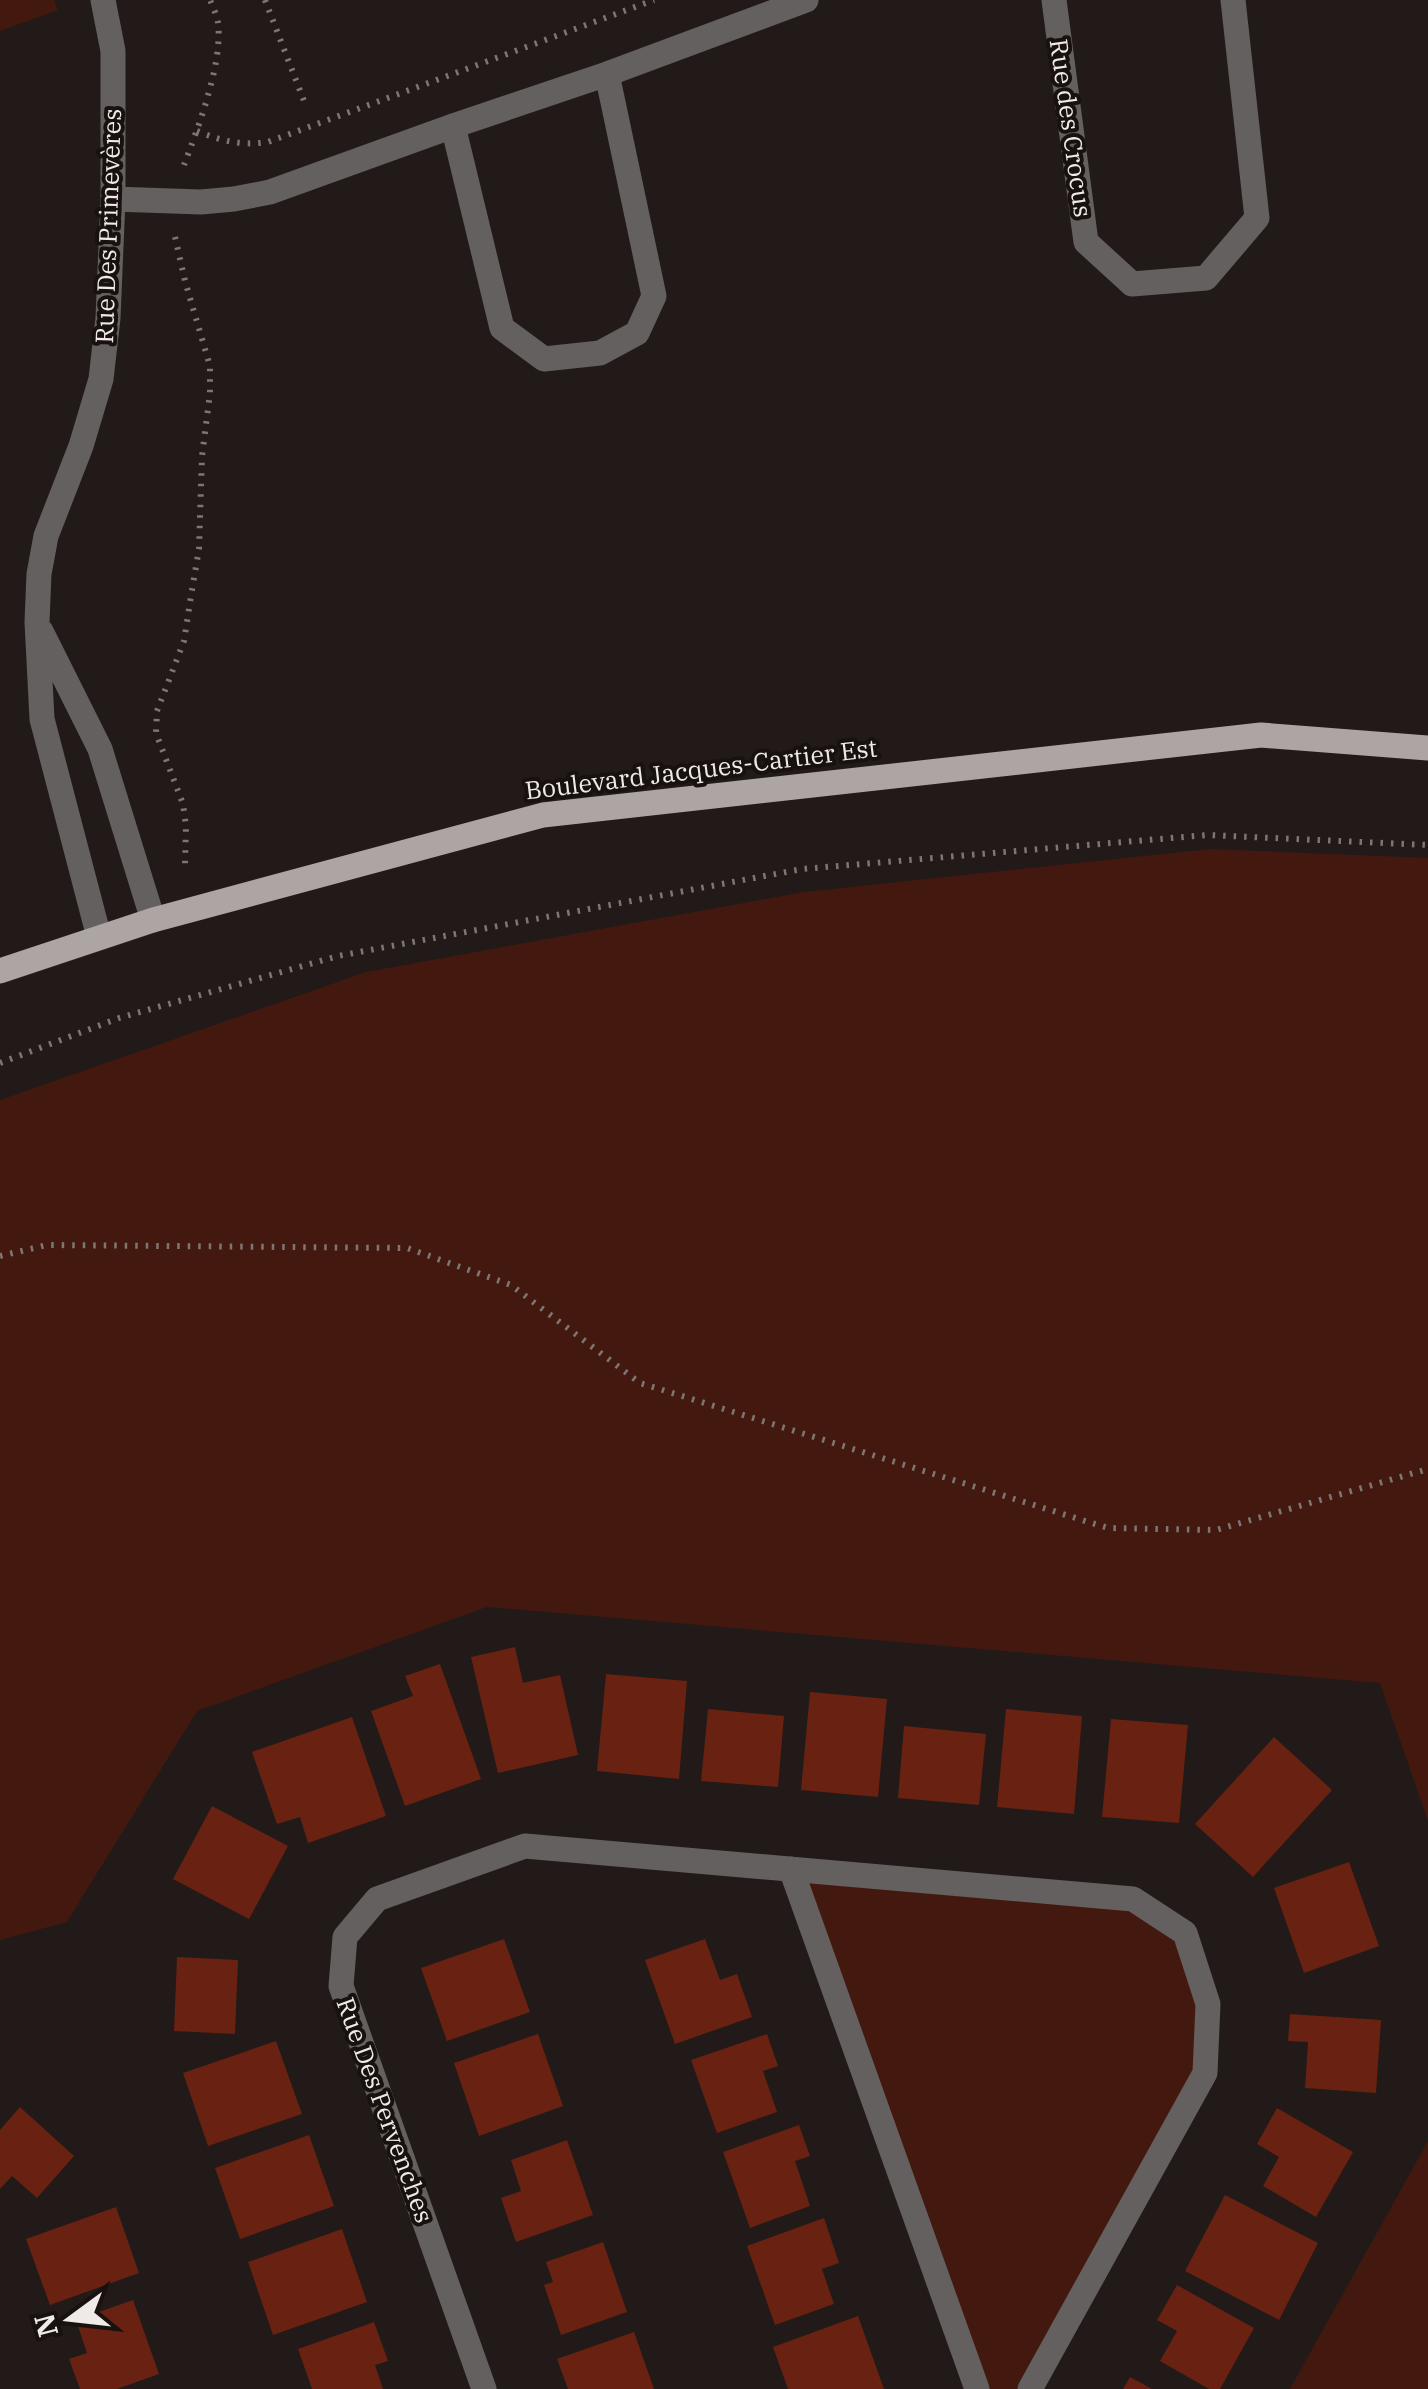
<svg xmlns="http://www.w3.org/2000/svg" width="1428" height="2389" viewBox="0 0 1428 2389" font-family="'IBM Plex Serif',serif">
  <style>
    .green { fill: #43190f }
    .building { fill: #692111 }
    .lines { fill: none; stroke-linecap: round; stroke-linejoin: round }
    .path { stroke: #7d7675; stroke-width: 6; stroke-dasharray: 2.5 8; stroke-linecap: butt }
    .minor { stroke: #64605f; stroke-width: 25 }
    .major { stroke: #ada5a3; stroke-width: 25 }
    .labels { text-anchor: middle; stroke-width: 8; stroke-linejoin: round; paint-order: stroke }
    .street-label { font-size: 25px; fill: #efe9e8; stroke: #18110f }
  </style>
  <rect width="100%" height="100%" fill="#211a18"/>
  <path class="green" d="M0 0H54L58 10 0 31Z
    M1210 849 1428 858V1821L1380 1683 487 1607 197 1711 67 1922 0 1940V1100L366 972 804 892Z
    M791 1869 1133 1899 1185 1933 1208 2004 1205 2073 1030 2389H977Z
    M1428 2141V2389H1290Z"/>
  <path class="building" d="M515 1647 523 1683 560 1675 578 1755 498 1773 471 1657Z
    M440 1664 481 1779 405 1806 371 1711 413 1696 405 1676Z
    M606 1674 687 1681 679 1779 597 1771Z
    M810 1692 887 1699 878 1797 801 1790Z
    M708 1709 784 1716 778 1787 701 1781Z
    M1006 1709 1082 1716 1074 1814 997 1807Z
    M352 1717 386 1816 308 1843 300 1817 277 1824 252 1752Z
    M1111 1719 1188 1725 1179 1823 1102 1817Z
    M904 1726 986 1734 979 1805 898 1798Z
    M1274 1737 1332 1790 1253 1877 1195 1824Z
    M212 1806 288 1846 249 1919 173 1879Z
    M1349 1862 1379 1946 1304 1973 1274 1888Z
    M504 1939 530 2012 447 2041 421 1968Z
    M705 1939 720 1980 737 1974 752 2017 675 2044 645 1960Z
    M177 1957 238 1960 235 2034 174 2031Z
    M1290 2014 1381 2020 1376 2093 1305 2088 1308 2042 1288 2041Z
    M538 2034 563 2106 479 2136 454 2063Z
    M767 2034 778 2066 763 2071 777 2112 717 2133 691 2060Z
    M276 2041 302 2114 208 2146 183 2073Z
    M20 2107 74 2156 37 2198 12 2176 0 2189V2130Z
    M1277 2108 1353 2152 1316 2217 1263 2186 1279 2157 1257 2144Z
    M799 2125 810 2156 795 2161 810 2206 750 2228 723 2152Z
    M309 2135 334 2206 240 2239 215 2168Z
    M567 2140 593 2215 516 2242 501 2198 521 2191 511 2160Z
    M1225 2195 1318 2243 1279 2320 1185 2271Z
    M116 2207 139 2273 50 2305 26 2239Z
    M824 2218 839 2263 822 2269 834 2304 775 2325 747 2246Z
    M342 2229 367 2302 273 2335 248 2262Z
    M603 2242 627 2312 561 2335 544 2285 553 2282 546 2262Z
    M1177 2285 1254 2328 1220 2389H1209L1160 2361 1177 2331 1157 2320Z
    M133 2300 159 2374 117 2389H80L69 2359 87 2353 76 2320Z
    M858 2316 884 2389H788L773 2347Z
    M374 2322 388 2361 375 2365 383 2389H312L298 2349Z
    M634 2332 654 2389H568L557 2359Z
    M1130 2377 1152 2389H1123Z"/>
  <g class="lines">
    <path class="path" d="M265 0 306 106
      M197 131C221 141 242 146 268 142L654 0
      M184 165C198 128 223 63 218 23 217 16 213 7 210 0
      M175 237 185 281 210 366V393L202 456 199 549 191 596 184 641 157 711 156 733 183 804 186 826 185 865
      M0 1063 119 1018 338 956 802 869 1207 835 1428 845
      M0 1256 47 1245 407 1248 511 1285 640 1383 1108 1528 1216 1530 1428 1469"/>
    <path class="minor" d="M1054 0 1086 242 1132 284 1206 278 1257 218 1233 0
      M453 126 502 328 544 359 600 353 637 333 654 296 607 74
      M113 199 201 202 234 199 270 192 453 126 607 74 806 0
      M41 631 100 749 153 920
      M99 937 42 719 37 622 39 574 46 536 81 446 101 379 108 318 113 199V51L103 0
      M791 1869 977 2389
      M484 2389 341 1986 345 1937 377 1899 525 1846 1133 1899 1185 1933 1208 2004 1205 2073 1030 2389"/>
    <path class="major" d="M0 971 153 920 543 815 1261 735 1428 748"/>
  </g>
  <g class="labels">
    <g class="street-label">
      <text transform="translate(1071 128) rotate(82)" y="9">Rue des Crocus</text>
      <text transform="translate(108 226) rotate(-88)" y="9">Rue Des Primevères</text>
      <text transform="translate(701 769) rotate(-7)" y="9">Boulevard Jacques-Cartier Est</text>
      <text transform="translate(385 2110) rotate(70)" y="9">Rue Des Pervenches</text>
    </g>
  </g>
  <g transform="translate(70 2319) rotate(255)" stroke="#18110f" stroke-width="8" paint-order="stroke">
  <path d="M0-8L18 38L0 25L-18 38Z" fill="#efe9e8"/>
  <text y="-15" font-size="28" font-weight="bold" text-anchor="middle" fill="#efe9e8">N</text>
  </g>
</svg>
